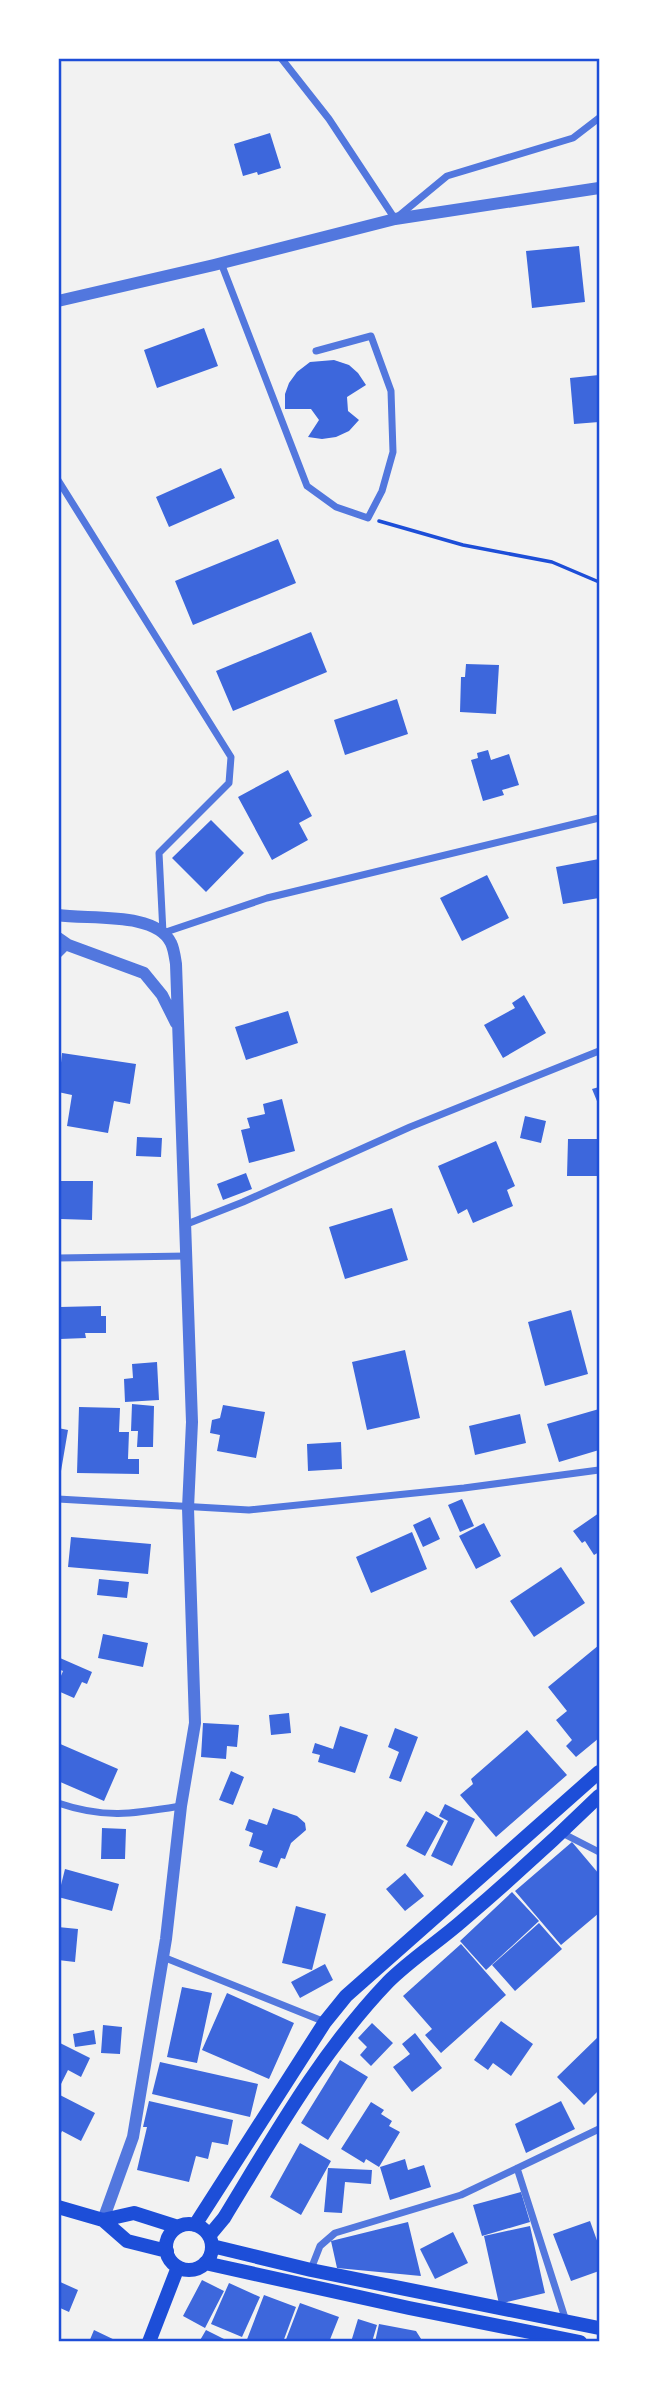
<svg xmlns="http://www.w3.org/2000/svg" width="657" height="2400" viewBox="0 0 657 2400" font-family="'PT Sans',sans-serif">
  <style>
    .building { fill: #3d67dc }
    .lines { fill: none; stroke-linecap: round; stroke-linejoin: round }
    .path { stroke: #1d4ed8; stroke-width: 3.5 }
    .minor { stroke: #5277de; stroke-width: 7 }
    .tertiary { stroke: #5277de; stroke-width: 12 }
    .secondary { stroke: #1d4ed8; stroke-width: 14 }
    .neatline { fill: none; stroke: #1d4ed8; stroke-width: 2.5 }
  </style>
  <rect width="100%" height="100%" fill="#f2f2f2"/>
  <path class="building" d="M270 133 281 168 258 175 257 172 243 176 234 144Z
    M579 246 585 302 532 308 526 251Z
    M204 328 218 366 157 388 144 350Z
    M334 360 349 365 358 373 366 385 347 397 348 411 359 420 349 431 336 437 322 439 308 437 319 420 311 409H285V394L289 383 297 372 310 362Z
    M599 375V422L574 424 570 378Z
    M221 468 235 498 169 527 156 497Z
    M278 539 296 583 193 625 175 581Z
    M311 632 327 672 233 711 216 671Z
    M466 664 499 665 496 714 460 712 461 677H465Z
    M397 699 408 734 345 755 334 720Z
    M488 750 491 760 509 754 519 785 502 790 504 795 483 801 471 760 478 758 477 753Z
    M288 770 312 816 299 823 308 840 272 860 238 797Z
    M211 820 244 853 206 892 172 858Z
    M599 859V898L563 904 556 867Z
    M487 875 509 918 462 941 440 898Z
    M524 995 546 1033 503 1058 484 1025 515 1008 512 1003Z
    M288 1011 298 1043 246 1060 235 1027Z
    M62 1053 136 1064 130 1104 114 1101 108 1133 67 1126 72 1095 58 1092Z
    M599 1087V1106L592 1089Z
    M282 1099 295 1151 249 1163 241 1130 250 1128 247 1118 265 1114 263 1104Z
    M525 1116 546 1121 541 1143 520 1138Z
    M137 1137 162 1138 161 1157 136 1156Z
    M568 1139H598L597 1176H567Z
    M496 1141 515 1186 507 1190 513 1206 473 1223 467 1209 458 1214 438 1166Z
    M246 1173 252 1189 223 1200 217 1184Z
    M58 1181H93L92 1220 61 1219 58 1217Z
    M392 1208 408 1260 345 1279 329 1227Z
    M101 1306V1316H106V1333H85L86 1338 60 1339V1307Z
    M571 1310 588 1374 545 1386 528 1322Z
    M405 1350 420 1418 367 1430 352 1362Z
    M157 1362 159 1400 125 1402 124 1379 133 1378 132 1364Z
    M132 1404 154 1406 153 1447H137L138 1431H131Z
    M223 1405 265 1412 256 1458 217 1451 220 1435 210 1433 212 1420 220 1418Z
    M79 1407 120 1408 119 1432H129L128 1459H139V1474L77 1473Z
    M599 1409V1450L559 1462 547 1424Z
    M520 1414 526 1443 475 1455 469 1426Z
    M58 1428 68 1430 61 1471H58Z
    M341 1442 342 1469 308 1471 307 1444Z
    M462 1499 474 1526 460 1532 448 1505Z
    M599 1513V1552L594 1555 585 1541 582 1543 573 1531Z
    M430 1517 440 1539 423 1547 413 1525Z
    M484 1523 501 1556 476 1569 459 1536Z
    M412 1532 427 1569 371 1593 356 1557Z
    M71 1537 151 1544 148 1574 68 1567Z
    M561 1567 585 1603 534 1637 510 1601Z
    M99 1579 129 1582 127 1598 97 1595Z
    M103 1634 148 1643 143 1667 98 1658Z
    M599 1645V1738L576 1757 566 1746 572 1740 556 1720 567 1711 548 1687Z
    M60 1658 92 1672 87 1684 82 1682 74 1698 58 1691V1683L63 1671 58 1669Z
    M289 1713 291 1733 271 1735 269 1715Z
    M203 1723 239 1725 237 1747 227 1746 226 1759 201 1757Z
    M340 1726 368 1735 355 1773 318 1762 320 1755 312 1753 315 1743 333 1749Z
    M395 1728 418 1737 401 1782 389 1778 399 1752 388 1747Z
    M527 1730 567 1775 496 1837 460 1795 473 1784 471 1779Z
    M58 1743 118 1769 104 1801 58 1781Z
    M231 1771 244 1777 233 1805 219 1800Z
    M445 1804 475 1819 452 1866 431 1856 448 1821 439 1816Z
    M273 1808 297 1816 305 1823 306 1830 291 1843 285 1859 281 1858 277 1868 259 1862 263 1851 249 1846 253 1833 245 1830 249 1819 267 1825Z
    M426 1811 444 1821 425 1856 406 1846Z
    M102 1828 126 1829 125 1859H101Z
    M572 1842 599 1874V1913L561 1945 515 1891Z
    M65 1869 119 1884 112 1911 58 1897Z
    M405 1873 424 1896 405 1911 386 1889Z
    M512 1892 539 1921 486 1970 460 1941Z
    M296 1906 326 1914 312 1970 282 1963Z
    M539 1923 562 1949 515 1991 492 1965Z
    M58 1927 78 1929 75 1962 58 1960Z
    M461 1944 506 1995 441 2053 425 2035 432 2029 403 1996Z
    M325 1964 333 1980 300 1998 291 1982Z
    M182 1987 212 1993 197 2063 167 2057Z
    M227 1993 294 2023 269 2079 202 2050Z
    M501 2021 533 2044 511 2076 493 2063 488 2070 474 2060Z
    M372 2023 393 2043 371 2066 360 2055 367 2047 358 2038Z
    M103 2025 122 2027 120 2054 101 2053Z
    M94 2030 96 2044 75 2047 73 2034Z
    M415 2033 442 2068 412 2092 393 2067 410 2054 402 2044Z
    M599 2036V2090L584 2105 557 2077Z
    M58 2042 90 2058 81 2077 68 2070 61 2084 58 2083Z
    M340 2060 368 2077 328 2140 301 2123Z
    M160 2062 258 2084 250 2117 152 2094Z
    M58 2094 95 2113 81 2141 62 2131 58 2139Z
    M149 2101 233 2120 228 2145 212 2142 208 2159 196 2156 189 2182 137 2170 147 2127H143Z
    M561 2101 575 2129 526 2153 515 2124Z
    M371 2102 384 2110 381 2114 392 2121 389 2126 400 2132 379 2167 366 2159 364 2163 341 2149Z
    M300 2143 331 2161 301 2215 270 2197Z
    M405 2159 408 2170 424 2165 431 2187 390 2200 380 2167Z
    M328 2168 372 2170 371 2184 345 2182 342 2213 324 2212Z
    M521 2192 530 2222 482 2236 473 2205Z
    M590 2221 599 2246V2271L571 2281 553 2234Z
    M408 2222 421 2276 337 2268 331 2241Z
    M530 2226 545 2293 499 2304 484 2236Z
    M453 2232 468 2263 435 2279 420 2249Z
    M202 2280 224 2291 205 2328 183 2316Z
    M58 2281 78 2290 69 2312 58 2307Z
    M229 2283 260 2297 242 2337 211 2324Z
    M264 2295 296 2307 283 2342H246Z
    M300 2303 339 2317 329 2342H285Z
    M358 2319 377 2325 372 2342H351Z
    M379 2324 416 2331 423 2342H375Z
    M94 2330 119 2342H89Z
    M206 2330 230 2342H199Z"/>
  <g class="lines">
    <path class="path" d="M379 521 463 545 552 562 599 582"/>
    <path class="minor" d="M281 58 329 119 395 219 447 176 573 138 599 118
      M221 263 307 486 336 507 368 518 382 491 393 452 391 391 371 336 316 351
      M58 480 231 757 229 783 159 853 163 933 267 898 599 818
      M58 955 68 945
      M187 1224 243 1202 410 1127 599 1051
      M58 1258 187 1256
      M58 1499 249 1510 464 1488 599 1470
      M58 1803C105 1819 133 1814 181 1806
      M562 1833 599 1852
      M163 1957 325 2022
      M517 2168 566 2321
      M311 2269 320 2246 335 2233 461 2195 599 2129"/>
    <path class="tertiary" d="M58 301 214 265 395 219 599 188
      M58 915C87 920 156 911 171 943 174 949 175 958 176 964L192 1422 188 1508 195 1723 181 1806 166 1939 133 2137 103 2220
      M58 938 68 945 144 973 162 995 176 1023"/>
    <path class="secondary" d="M58 2207 103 2220 127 2241 167 2251
      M103 2220 134 2213 178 2227
      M166 2247a23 23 0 1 1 46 0a23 23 0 1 1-46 0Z
      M195 2225 325 2022 346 1996 599 1772
      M209 2236 224 2218C274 2136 321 2052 388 1982 410 1960 438 1942 462 1921 509 1881 555 1839 599 1796
      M212 2246 311 2270 599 2328
      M205 2263 409 2308 580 2342
      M149 2342 178 2267"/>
  </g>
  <rect width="657" height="2400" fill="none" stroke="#ffffff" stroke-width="119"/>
  <rect x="60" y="60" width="538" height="2280" class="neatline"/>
</svg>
